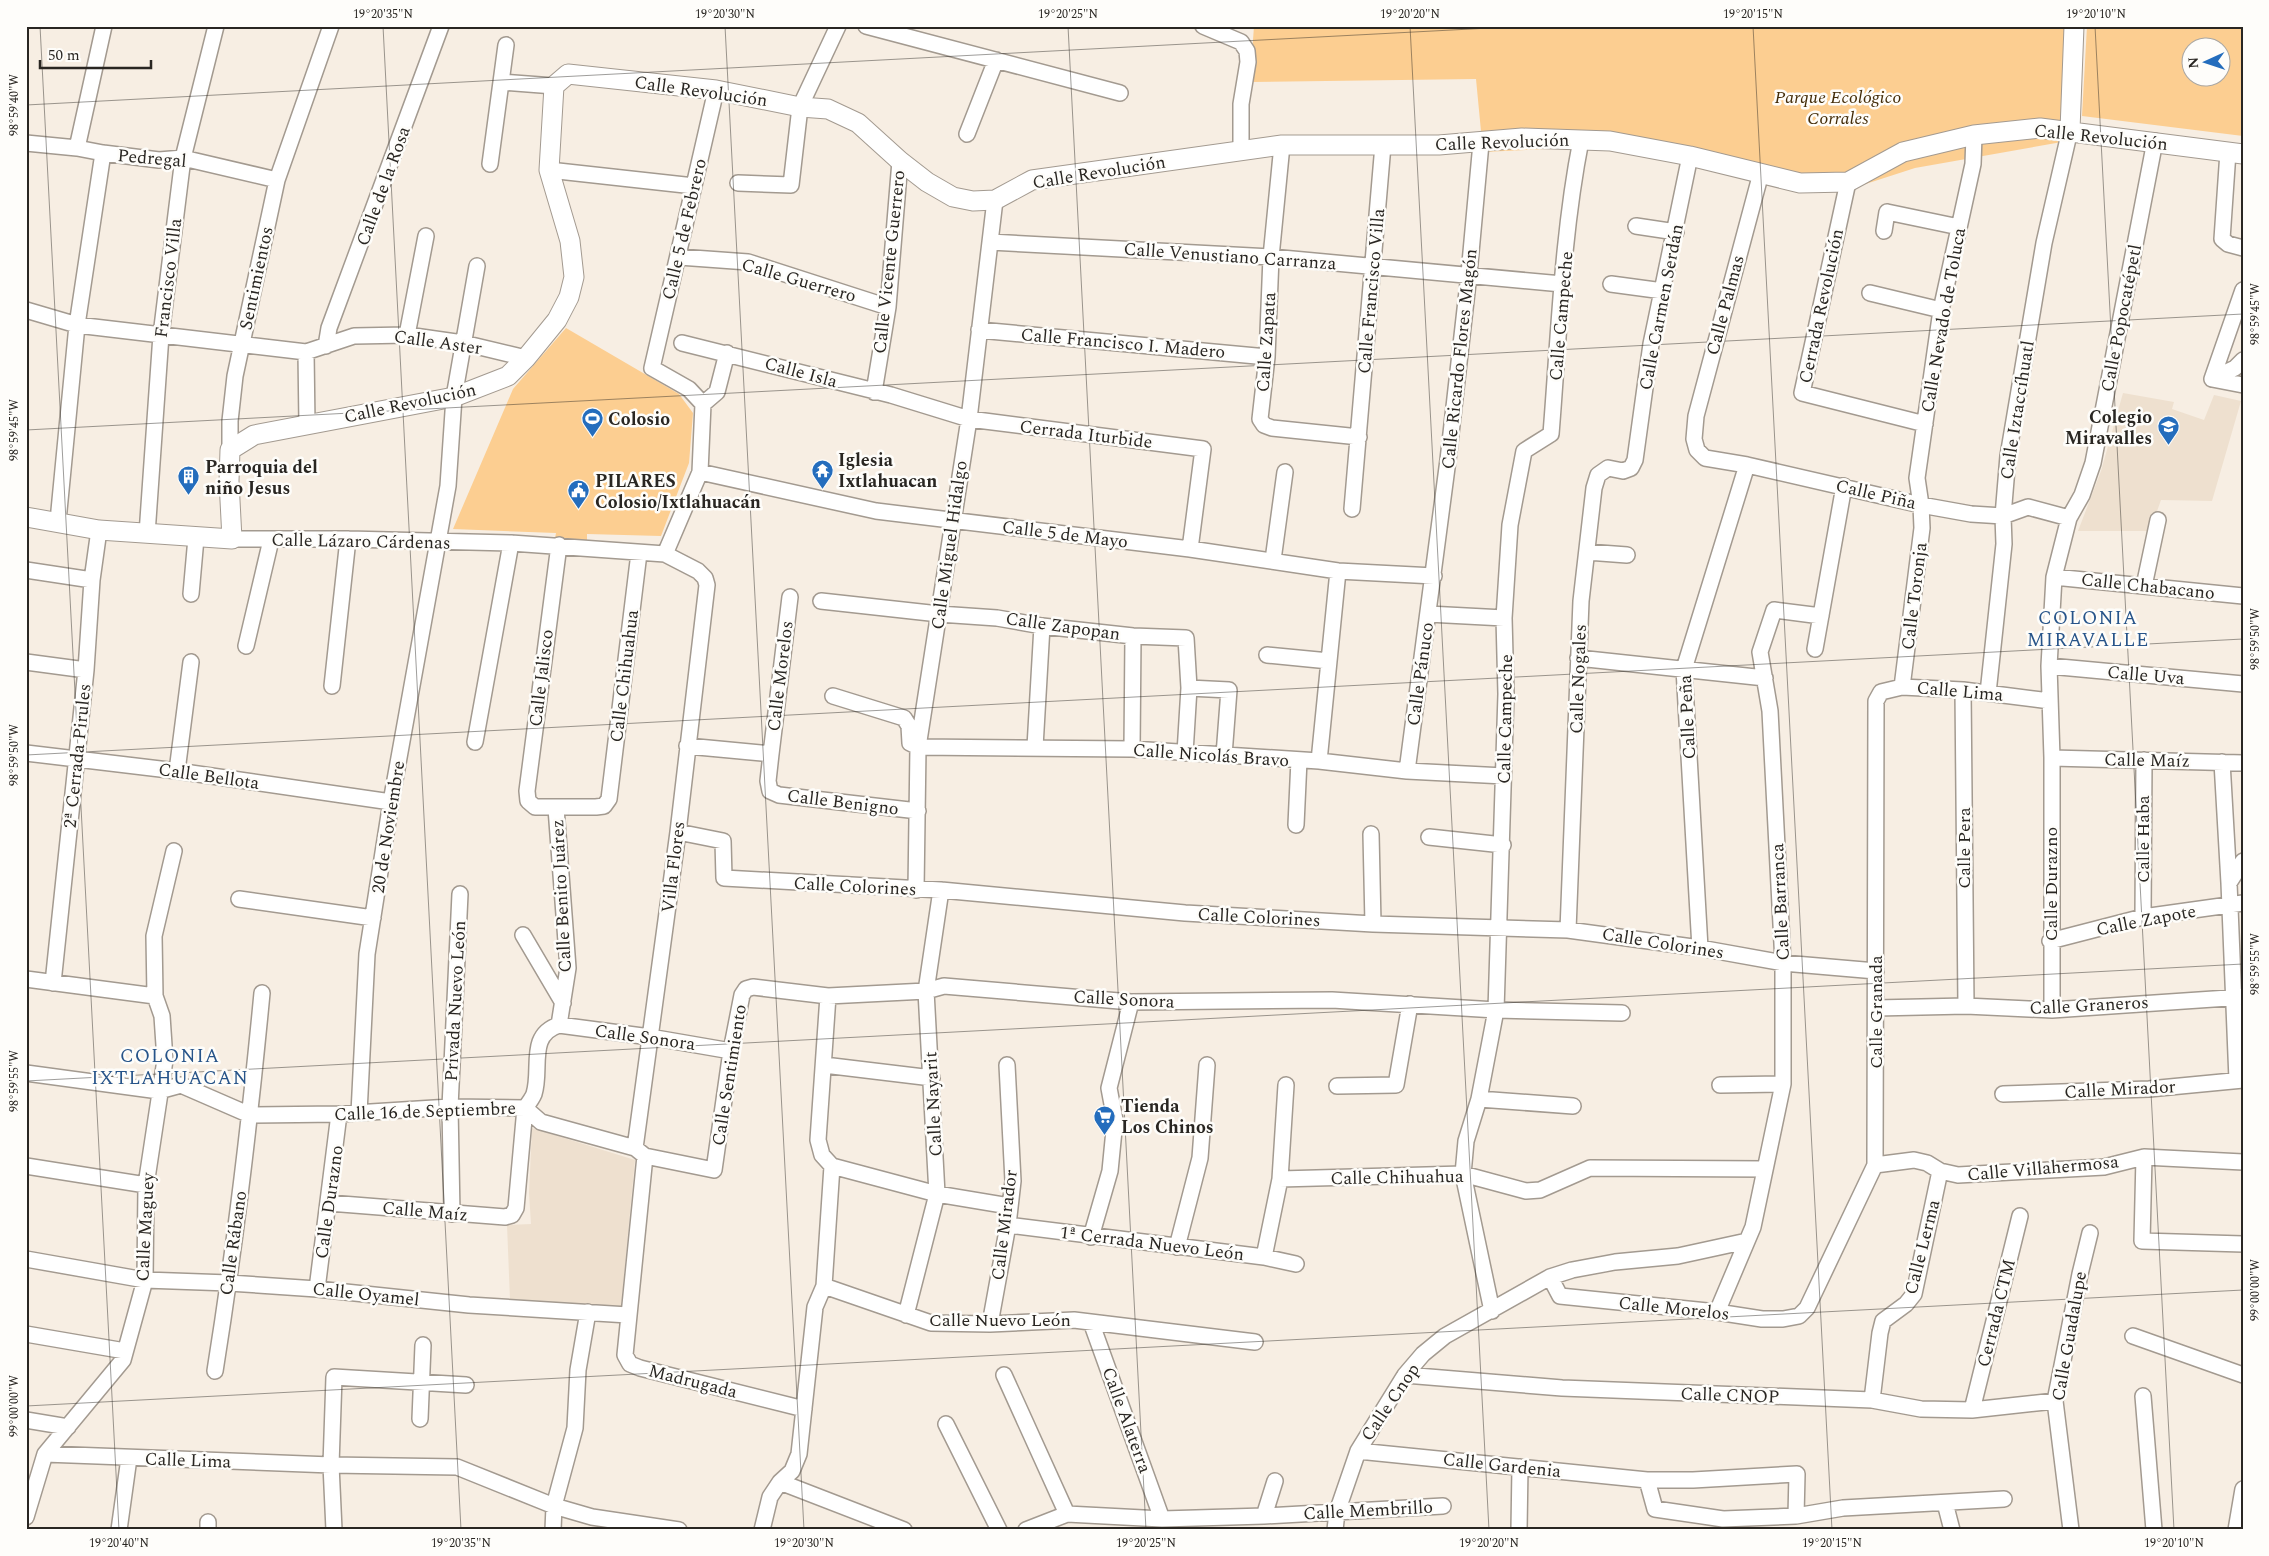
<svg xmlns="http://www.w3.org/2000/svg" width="2269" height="1556" viewBox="0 0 2269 1556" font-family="Spectral,serif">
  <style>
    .built { fill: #eee0cf }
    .green { fill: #fcce91; fill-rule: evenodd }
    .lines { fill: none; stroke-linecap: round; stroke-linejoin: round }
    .minor-casing { stroke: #a39a90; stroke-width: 18 }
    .tertiary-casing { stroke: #a39a90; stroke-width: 21 }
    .minor { stroke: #fff; stroke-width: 15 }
    .tertiary { stroke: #fff; stroke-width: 19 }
    .ticks { fill: none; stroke: #292622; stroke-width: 1; stroke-opacity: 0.45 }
    .labels { text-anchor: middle; stroke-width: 5; stroke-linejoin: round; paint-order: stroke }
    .street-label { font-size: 18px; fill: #292622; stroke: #fefdfa }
    .park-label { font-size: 18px; font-style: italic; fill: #432c08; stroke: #fefdfa }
    .poi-label { font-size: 18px; font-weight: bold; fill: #292622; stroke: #fefdfa; text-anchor: start }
    .neighbourhood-label { font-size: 19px; letter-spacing: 1px; fill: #275489; stroke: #fefdfa }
    .neatline { fill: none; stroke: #292622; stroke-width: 2 }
    .ticks-label { font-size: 12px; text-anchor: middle; fill: #292622 }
  </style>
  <rect width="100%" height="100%" fill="#f7eee3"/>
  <path class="built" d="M2123 393 2174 402 2172 409 2204 420 2214 395 2241 401 2212 501 2161 500 2150 531H2078L2101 471Z
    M532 1128 635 1160 621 1308 510 1300 507 1225 531 1224 529 1193Z"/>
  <path class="green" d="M1254 26H2080L2073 140 1915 168 1847 190 1587 147 1483 152 1476 79 1250 82Z
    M2087 26H2243V136L2082 116ZM2192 48H2222V78H2192Z
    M566 328 679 394 693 413 689 463 661 536 587 534V546L554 544 556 533 453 529 513 389Z"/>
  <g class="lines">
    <defs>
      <path id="minor" d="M866 26 1120 93
        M1203 26 1241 42 1247 51 1248 62 1241 104V151
        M502 82 554 86
        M967 134 996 60
        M26 143 77 148 103 153 159 160 183 158 277 180
        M1282 145 1271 257 1267 357 1260 419 1264 425 1272 428 1359 437
        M77 148 104 26
        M2228 152 2222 239 2228 244 2243 248
        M490 164 506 45
        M549 170 694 186
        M1761 173 1696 416 1694 439 1697 450 1705 458 1747 465 1921 505 1971 514 2003 516 2028 507 2069 518
        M1848 182 1802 393 1925 424
        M738 183 791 185 800 107 838 26
        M1636 226 1676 232
        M1884 231 1887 212 1959 227
        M990 242 1271 257 1562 284
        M679 257 748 262 888 307
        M1611 284 1663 291
        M1870 293 1941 310
        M26 310 77 325 306 352 354 336 407 335 463 343 526 358
        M979 330 1267 357
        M407 335 426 236
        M682 343 891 395 969 419 1203 449 1190 549
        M326 346 329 328 441 26
        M306 352 307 425
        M2212 379 2243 290
        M2212 379 2235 368 2243 360
        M2212 379 2243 385
        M874 392 888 307 900 161
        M703 404 689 389 652 368 716 90
        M230 450V421L235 376 277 180 331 26
        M700 472 876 511 1190 549 1338 571 1434 576
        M1352 509 1383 145
        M58 521 77 325 103 153
        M147 534 161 335 183 158 216 26
        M232 539H348L511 543 665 554 698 571 705 578 707 585 678 832 635 1148
        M559 545 527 791 528 801 535 807H596L604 806 609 799 639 553
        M1587 552 1627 555
        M665 554 700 472 703 404 717 392 727 353
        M1273 560 1285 472
        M26 570 92 580
        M2054 577 2243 596
        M2144 586 2158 520
        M191 594 196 538
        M821 601 939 614 997 618 1042 626 1133 636 1186 638 1189 688 1185 753
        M1428 614 1504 618
        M246 646 271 540
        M1815 649 1844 486
        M1267 655 1329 661
        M1578 658 1765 678
        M26 662 86 670
        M2049 666 2243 684
        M332 686 348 539
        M1902 687 1922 528 1921 505 1917 478 1941 310 1973 164 1974 135
        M1189 688 1229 690 1224 755
        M1963 690 1966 1006
        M1988 693 2004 544 2003 516 2008 456 2044 243 2070 130
        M833 696 904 718 909 726 910 743 918 747 1132 749 1319 761 1407 771 1504 776
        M475 742 511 543
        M687 746 771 754 768 781 770 791 779 795 918 811
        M1035 747 1042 626
        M1132 749 1133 636
        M26 753 177 771 391 802
        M771 754 790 597
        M2052 758 2243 763
        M1319 761 1338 571
        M2222 762 2229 883
        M177 771 191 662
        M1407 771 1448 460 1469 274 1481 143
        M556 808 568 968 559 1025
        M1296 825 1299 760
        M678 832 723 841 724 878 941 890 1185 913 1373 924 1568 930 1700 948 1783 963 1876 971
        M1371 834 1373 924
        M1429 837 1503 845
        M916 890 918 747 969 419 995 200
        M239 899 373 918
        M2143 917 2144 760
        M1568 930 1581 601 1594 488 1598 475 1608 468 1623 471 1631 468 1635 460 1651 344 1690 156
        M523 935 563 1003
        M2050 941 2143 917 2243 903
        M1700 948 1684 669 1747 465
        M26 979 155 996
        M53 983 86 670 92 580 99 530
        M1876 1008 1966 1006 2052 1010 2243 997
        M2052 1010V758L2049 666 2054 577 2069 518 2082 495 2093 463 2155 141
        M824 1065 932 1078
        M26 1073 159 1091 181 1085 250 1115 339 1114 450 1107 525 1108 541 1122 635 1148 645 1156 714 1170 731 1051 742 995 746 989 753 987 828 996 926 991 944 986 1131 1002 1332 1000 1496 1010 1622 1013
        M2237 1080 2229 883 2243 861
        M1720 1085 1783 1084
        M1337 1086 1396 1085 1410 1004
        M2003 1094 2149 1089 2243 1080
        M1479 1099 1573 1106
        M359 1113 367 954 391 802 448 486 454 397 477 266
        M645 1156 625 1355 630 1364 640 1368 804 1409
        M2144 1157 2142 1241 2243 1244
        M1875 1165 1914 1160 1927 1163 1940 1171 1958 1175 2104 1167 2144 1157 2243 1162
        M26 1166 146 1185
        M832 1166 937 1194 1009 1206
        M1280 1179 1463 1174 1526 1191 1540 1190 1590 1168 1765 1169
        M329 1203 505 1217 512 1215 516 1208 525 1108C528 1104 532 1099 534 1094 542 1069 527 1035 559 1025L650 1037 731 1051
        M452 1214 450 1107 460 894
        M1008 1225 1264 1257 1296 1264
        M1091 1237 1110 1171 1115 1120 1109 1088 1131 1002
        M1177 1247 1200 1158 1207 1065
        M1264 1257 1280 1179 1286 1085
        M26 1259 145 1280 229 1283 317 1289 469 1305 628 1315
        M1550 1277 1560 1296 1717 1312 1762 1319H1783L1799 1316 1807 1308 1875 1165 1876 701 1881 692 1902 687 1963 690 2050 701
        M824 1286 931 1323 990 1324 1074 1320 1255 1342
        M317 1289 339 1114
        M1492 1311 1463 1174 1466 1141 1479 1099 1496 1010 1506 694 1504 618 1510 525 1524 451 1551 434C1559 336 1562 236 1581 140
        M1717 1312 1753 1227 1783 1084V963L1770 711 1760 652 1774 610 1821 616
        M906 1315 937 1194 926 991 941 890
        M1091 1322 1162 1519
        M990 1324 1008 1225 1013 1181 1007 1065
        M26 1334 125 1351
        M2133 1336 2243 1375
        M215 1371C235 1246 250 1120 262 993
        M1004 1375 1067 1514
        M1405 1375 1562 1388 1872 1400 1921 1409 1972 1410 2055 1401
        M2143 1396 2154 1530
        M1872 1400 1880 1333 1883 1321 1906 1304 1914 1294 1940 1171
        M1972 1410 2020 1216
        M420 1419 423 1345
        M26 1420 68 1427
        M946 1424 999 1530
        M1358 1451 1647 1480H1693L1797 1474 1796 1516 1843 1508 2004 1499
        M45 1454 331 1465 457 1467 554 1506 592 1517 679 1530
        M1647 1480 1655 1509 1723 1519 1796 1516
        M780 1482 904 1530
        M1945 1503 1952 1530
        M1264 1516 1275 1481
        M26 1517 45 1454 123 1360 145 1280 146 1185 165 1060 162 1016 155 996 154 936 174 851
        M208 1522V1530
        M119 1530 129 1458
        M334 1530 331 1465 334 1377 466 1385
        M553 1530 554 1506 575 1428 578 1370 588 1312
        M762 1530 770 1497 780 1482 792 1471 799 1454 815 1307 824 1286 832 1166 822 1155 818 1140 828 996
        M1026 1530 1067 1514 1162 1519 1264 1516 1443 1506
        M1335 1530 1337 1512 1358 1451 1405 1375 1423 1354 1445 1336 1550 1277 1572 1270 1615 1262 1678 1256 1747 1241
        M1519 1530 1520 1467
        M2071 1530 2055 1401 2080 1274 2090 1233
        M2236 1530 2243 1489"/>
      <path id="tertiary" d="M2070 130 2074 26
        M26 517 99 530 232 539 229 481 230 450 254 435 454 397 508 376 526 358 557 320 569 297 574 277 570 241 549 170 554 86 568 74 716 90 800 107 828 109 858 123 900 161 927 182 953 197 973 201 995 200 1032 180 1282 145H1439L1522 138 1610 141 1690 156 1800 183 1848 182 1903 152 1974 135 2040 128 2243 154"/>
    </defs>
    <use href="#minor" class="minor-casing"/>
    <use href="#tertiary" class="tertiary-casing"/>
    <use href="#minor" class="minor"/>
    <use href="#tertiary" class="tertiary"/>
  </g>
  <path class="ticks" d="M40 26 119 1530M383 26 461 1530M725 26 804 1530M1068 26 1146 1530M1410 26 1489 1530M1753 26 1832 1530M2095 26 2174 1530M26 105 1528 26M26 430 2243 314M26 755 2243 639M26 1081 2243 964M26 1406 2243 1290"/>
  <defs>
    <symbol id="stadium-pin" viewBox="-11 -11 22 30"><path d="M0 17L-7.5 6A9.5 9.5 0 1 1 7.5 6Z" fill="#246dbd" stroke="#fefdfa"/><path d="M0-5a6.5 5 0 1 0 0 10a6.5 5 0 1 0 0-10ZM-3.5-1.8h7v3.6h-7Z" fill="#fff"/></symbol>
    <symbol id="school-pin" viewBox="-11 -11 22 30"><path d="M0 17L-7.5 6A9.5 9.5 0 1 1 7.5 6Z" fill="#246dbd" stroke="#fefdfa"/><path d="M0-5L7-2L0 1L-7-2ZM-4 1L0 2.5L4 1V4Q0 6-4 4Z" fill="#fff"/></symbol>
    <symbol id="temple-pin" viewBox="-11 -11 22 30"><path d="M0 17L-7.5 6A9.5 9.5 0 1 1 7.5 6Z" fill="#246dbd" stroke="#fefdfa"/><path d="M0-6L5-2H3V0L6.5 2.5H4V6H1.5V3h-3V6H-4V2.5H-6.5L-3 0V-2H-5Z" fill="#fff"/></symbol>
    <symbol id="building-pin" viewBox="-11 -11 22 30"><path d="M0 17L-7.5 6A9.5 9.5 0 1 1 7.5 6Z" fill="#246dbd" stroke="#fefdfa"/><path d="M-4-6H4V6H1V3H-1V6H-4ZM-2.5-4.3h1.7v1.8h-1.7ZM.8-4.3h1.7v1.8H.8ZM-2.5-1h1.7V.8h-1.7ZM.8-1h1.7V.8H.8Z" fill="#fff"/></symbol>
    <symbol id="civic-pin" viewBox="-11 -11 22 30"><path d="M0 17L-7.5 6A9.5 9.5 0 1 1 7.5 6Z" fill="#246dbd" stroke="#fefdfa"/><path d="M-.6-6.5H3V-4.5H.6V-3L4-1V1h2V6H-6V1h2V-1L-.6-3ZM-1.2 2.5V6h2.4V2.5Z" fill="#fff"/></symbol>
    <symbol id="supermarket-pin" viewBox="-11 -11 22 30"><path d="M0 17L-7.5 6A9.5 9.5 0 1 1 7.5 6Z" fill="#246dbd" stroke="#fefdfa"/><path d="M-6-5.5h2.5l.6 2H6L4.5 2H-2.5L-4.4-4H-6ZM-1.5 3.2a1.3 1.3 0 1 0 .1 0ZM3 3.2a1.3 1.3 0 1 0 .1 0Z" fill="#fff"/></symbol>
  </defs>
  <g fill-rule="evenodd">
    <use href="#stadium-pin" x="580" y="406" width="25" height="34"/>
    <use href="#school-pin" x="2156" y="414" width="25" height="34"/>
    <use href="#temple-pin" x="810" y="458" width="25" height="34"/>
    <use href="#building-pin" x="176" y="464" width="25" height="34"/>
    <use href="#civic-pin" x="566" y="478" width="25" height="34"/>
    <use href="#supermarket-pin" x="1092" y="1104" width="25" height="34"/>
  </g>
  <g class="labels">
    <g class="street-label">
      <text transform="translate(701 91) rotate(8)" y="6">Calle Revolución</text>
      <text transform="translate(2101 137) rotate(6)" y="6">Calle Revolución</text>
      <text transform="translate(1502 142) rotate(-2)" y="6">Calle Revolución</text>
      <text transform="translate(152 158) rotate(5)" y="6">Pedregal</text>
      <text transform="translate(1099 172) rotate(-9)" y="6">Calle Revolución</text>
      <text transform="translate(383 186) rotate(-70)" y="6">Calle de la Rosa</text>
      <text transform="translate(684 229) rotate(-77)" y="6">Calle 5 de Febrero</text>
      <text transform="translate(1230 256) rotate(4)" y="6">Calle Venustiano Carranza</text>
      <text transform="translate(889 262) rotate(-84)" y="6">Calle Vicente Guerrero</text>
      <text transform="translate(168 278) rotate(-83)" y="6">Francisco Villa</text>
      <text transform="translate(256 278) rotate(-78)" y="6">Sentimientos</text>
      <text transform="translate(799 280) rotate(16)" y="6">Calle Guerrero</text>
      <text transform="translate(1371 291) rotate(-85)" y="6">Calle Francisco Villa</text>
      <text transform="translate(1725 305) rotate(-75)" y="6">Calle Palmas</text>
      <text transform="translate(1821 306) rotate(-78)" y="6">Cerrada Revolución</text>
      <text transform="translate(1661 307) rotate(-79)" y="6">Calle Carmen Serdán</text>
      <text transform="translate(1561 316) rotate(-85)" y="6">Calle Campeche</text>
      <text transform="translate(2121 318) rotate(-79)" y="6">Calle Popocatépetl</text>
      <text transform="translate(1943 320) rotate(-80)" y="6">Calle Nevado de Toluca</text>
      <text transform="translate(438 342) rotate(8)" y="6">Calle Aster</text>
      <text transform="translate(1266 342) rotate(-86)" y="6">Calle Zapata</text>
      <text transform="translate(1123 343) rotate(5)" y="6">Calle Francisco I. Madero</text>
      <text transform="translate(1459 359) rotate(-84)" y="6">Calle Ricardo Flores Magón</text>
      <text transform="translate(801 372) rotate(15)" y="6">Calle Isla</text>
      <text transform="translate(410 403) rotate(-12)" y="6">Calle Revolución</text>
      <text transform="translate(2017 410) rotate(-81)" y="6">Calle Iztaccíhuatl</text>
      <text transform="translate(1086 434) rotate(7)" y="6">Cerrada Iturbide</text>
      <text transform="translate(1876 494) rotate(13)" y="6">Calle Piña</text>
      <text transform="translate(1065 534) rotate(7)" y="6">Calle 5 de Mayo</text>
      <text transform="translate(361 541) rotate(1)" y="6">Calle Lázaro Cárdenas</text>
      <text transform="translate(949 545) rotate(-82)" y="6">Calle Miguel Hidalgo</text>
      <text transform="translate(2148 586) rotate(6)" y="6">Calle Chabacano</text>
      <text transform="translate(1914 596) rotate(-83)" y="6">Calle Toronja</text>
      <text transform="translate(1063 626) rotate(8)" y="6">Calle Zapopan</text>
      <text transform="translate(1420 674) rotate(-82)" y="6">Calle Pánuco</text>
      <text transform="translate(2146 675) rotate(5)" y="6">Calle Uva</text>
      <text transform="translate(624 676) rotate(-83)" y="6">Calle Chihuahua</text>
      <text transform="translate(780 676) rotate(-83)" y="6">Calle Morelos</text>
      <text transform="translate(541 678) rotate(-83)" y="6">Calle Jalisco</text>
      <text transform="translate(1578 679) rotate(-88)" y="6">Calle Nogales</text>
      <text transform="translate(1960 691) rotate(5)" y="6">Calle Lima</text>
      <text transform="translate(1687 717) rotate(-93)" y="6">Calle Peña</text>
      <text transform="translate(1505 719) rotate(-89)" y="6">Calle Campeche</text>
      <text transform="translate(1211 755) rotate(4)" y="6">Calle Nicolás Bravo</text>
      <text transform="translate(77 756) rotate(-84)" y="6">2ª Cerrada Pirules</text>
      <text transform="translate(2147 760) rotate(1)" y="6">Calle Maíz</text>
      <text transform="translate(209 776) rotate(8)" y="6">Calle Bellota</text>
      <text transform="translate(843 802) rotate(7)" y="6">Calle Benigno</text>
      <text transform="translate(388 827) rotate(-81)" y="6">20 de Noviembre</text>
      <text transform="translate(2143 839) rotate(-90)" y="6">Calle Haba</text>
      <text transform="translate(1964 848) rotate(-90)" y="6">Calle Pera</text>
      <text transform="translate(673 867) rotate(-83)" y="6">Villa Flores</text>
      <text transform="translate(2051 884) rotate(-90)" y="6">Calle Durazno</text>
      <text transform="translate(855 886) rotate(3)" y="6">Calle Colorines</text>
      <text transform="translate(561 896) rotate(-93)" y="6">Calle Benito Juárez</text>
      <text transform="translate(1780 902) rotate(-93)" y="6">Calle Barranca</text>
      <text transform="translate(1259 917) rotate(3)" y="6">Calle Colorines</text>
      <text transform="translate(2146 920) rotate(-11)" y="6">Calle Zapote</text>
      <text transform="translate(1663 943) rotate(9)" y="6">Calle Colorines</text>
      <text transform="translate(1124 999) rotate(3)" y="6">Calle Sonora</text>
      <text transform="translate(455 1001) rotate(-87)" y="6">Privada Nuevo León</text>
      <text transform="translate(2089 1005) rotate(-3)" y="6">Calle Graneros</text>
      <text transform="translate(1876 1012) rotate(-90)" y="6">Calle Granada</text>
      <text transform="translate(645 1037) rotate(8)" y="6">Calle Sonora</text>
      <text transform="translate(729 1075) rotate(-81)" y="6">Calle Sentimiento</text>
      <text transform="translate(2120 1089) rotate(-3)" y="6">Calle Mirador</text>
      <text transform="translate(933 1104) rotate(-93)" y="6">Calle Nayarit</text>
      <text transform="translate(425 1111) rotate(-2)" y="6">Calle 16 de Septiembre</text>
      <text transform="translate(2043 1168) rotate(-5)" y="6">Calle Villahermosa</text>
      <text transform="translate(1397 1177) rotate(-1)" y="6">Calle Chihuahua</text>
      <text transform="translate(329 1202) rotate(-82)" y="6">Calle Durazno</text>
      <text transform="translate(425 1211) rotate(5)" y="6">Calle Maíz</text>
      <text transform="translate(1004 1225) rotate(-83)" y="6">Calle Mirador</text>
      <text transform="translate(145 1227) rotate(-87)" y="6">Calle Maguey</text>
      <text transform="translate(233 1243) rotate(-82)" y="6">Calle Rábano</text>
      <text transform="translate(1152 1243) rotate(7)" y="6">1ª Cerrada Nuevo León</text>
      <text transform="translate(1922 1247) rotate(-76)" y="6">Calle Lerma</text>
      <text transform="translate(366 1294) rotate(6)" y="6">Calle Oyamel</text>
      <text transform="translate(1674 1308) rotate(6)" y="6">Calle Morelos</text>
      <text transform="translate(1996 1313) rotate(-76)" y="6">Cerrada CTM</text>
      <text x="1000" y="1326">Calle Nuevo León</text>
      <text transform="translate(2069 1336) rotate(-80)" y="6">Calle Guadalupe</text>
      <text transform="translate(693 1381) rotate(14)" y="6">Madrugada</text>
      <text transform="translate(1730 1395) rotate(2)" y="6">Calle CNOP</text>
      <text transform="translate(1390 1402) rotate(-56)" y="6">Calle Cnop</text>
      <text transform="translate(1127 1420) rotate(70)" y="6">Calle Alaterra</text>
      <text transform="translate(188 1460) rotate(2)" y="6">Calle Lima</text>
      <text transform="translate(1502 1465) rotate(6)" y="6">Calle Gardenia</text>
      <text transform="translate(1368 1510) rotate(-3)" y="6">Calle Membrillo</text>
    </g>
    <g class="park-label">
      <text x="1838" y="103">Parque Ecológico<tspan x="1838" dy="21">Corrales</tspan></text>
    </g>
    <g class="poi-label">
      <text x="2152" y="423" text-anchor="end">Colegio<tspan x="2152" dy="21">Miravalles</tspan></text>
      <text x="608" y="425">Colosio</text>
      <text x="838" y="466">Iglesia<tspan x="838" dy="21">Ixtlahuacan</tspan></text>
      <text x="205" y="473">Parroquia del<tspan x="205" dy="21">niño Jesus</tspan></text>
      <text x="595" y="487">PILARES<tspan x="595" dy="21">Colosio/Ixtlahuacán</tspan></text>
      <text x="1121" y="1112">Tienda<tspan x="1121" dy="21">Los Chinos</tspan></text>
    </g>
    <g class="neighbourhood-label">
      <text x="2088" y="624">COLONIA<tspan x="2088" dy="22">MIRAVALLE</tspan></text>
      <text x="170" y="1062">COLONIA<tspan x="170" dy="22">IXTLAHUACAN</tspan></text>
    </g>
  </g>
  <rect width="2269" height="1556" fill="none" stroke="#fefdfa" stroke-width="55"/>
  <g transform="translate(2206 62) rotate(267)"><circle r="24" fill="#fefdfa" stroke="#a9a7a4"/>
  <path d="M0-4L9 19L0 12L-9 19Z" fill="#246dbd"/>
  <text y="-8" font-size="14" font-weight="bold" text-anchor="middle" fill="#292622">N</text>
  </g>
  <path d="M40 60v8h111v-8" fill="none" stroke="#292622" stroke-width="2.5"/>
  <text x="48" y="60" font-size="15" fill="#292622" stroke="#fefdfa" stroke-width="4" paint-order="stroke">50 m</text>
  <rect x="28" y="28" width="2214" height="1500" class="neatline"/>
  <g class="ticks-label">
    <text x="383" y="18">19°20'35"N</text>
    <text x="725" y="18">19°20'30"N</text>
    <text x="1068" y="18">19°20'25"N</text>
    <text x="1410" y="18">19°20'20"N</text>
    <text x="1753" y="18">19°20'15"N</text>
    <text x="2096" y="18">19°20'10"N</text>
    <text transform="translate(14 105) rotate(-90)" y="4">98°59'40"W</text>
    <text transform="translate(2255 314) rotate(-90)" y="4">98°59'45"W</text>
    <text transform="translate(14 430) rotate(-90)" y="4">98°59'45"W</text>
    <text transform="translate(2255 639) rotate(-90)" y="4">98°59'50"W</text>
    <text transform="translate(14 755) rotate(-90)" y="4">98°59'50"W</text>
    <text transform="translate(2255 964) rotate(-90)" y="4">98°59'55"W</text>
    <text transform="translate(14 1081) rotate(-90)" y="4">98°59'55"W</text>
    <text transform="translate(2255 1290) rotate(-90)" y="4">99°00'00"W</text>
    <text transform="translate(14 1406) rotate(-90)" y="4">99°00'00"W</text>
    <text x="119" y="1547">19°20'40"N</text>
    <text x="461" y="1547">19°20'35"N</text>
    <text x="804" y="1547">19°20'30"N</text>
    <text x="1146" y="1547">19°20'25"N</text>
    <text x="1489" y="1547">19°20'20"N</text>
    <text x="1832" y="1547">19°20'15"N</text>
    <text x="2174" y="1547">19°20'10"N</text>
  </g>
</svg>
